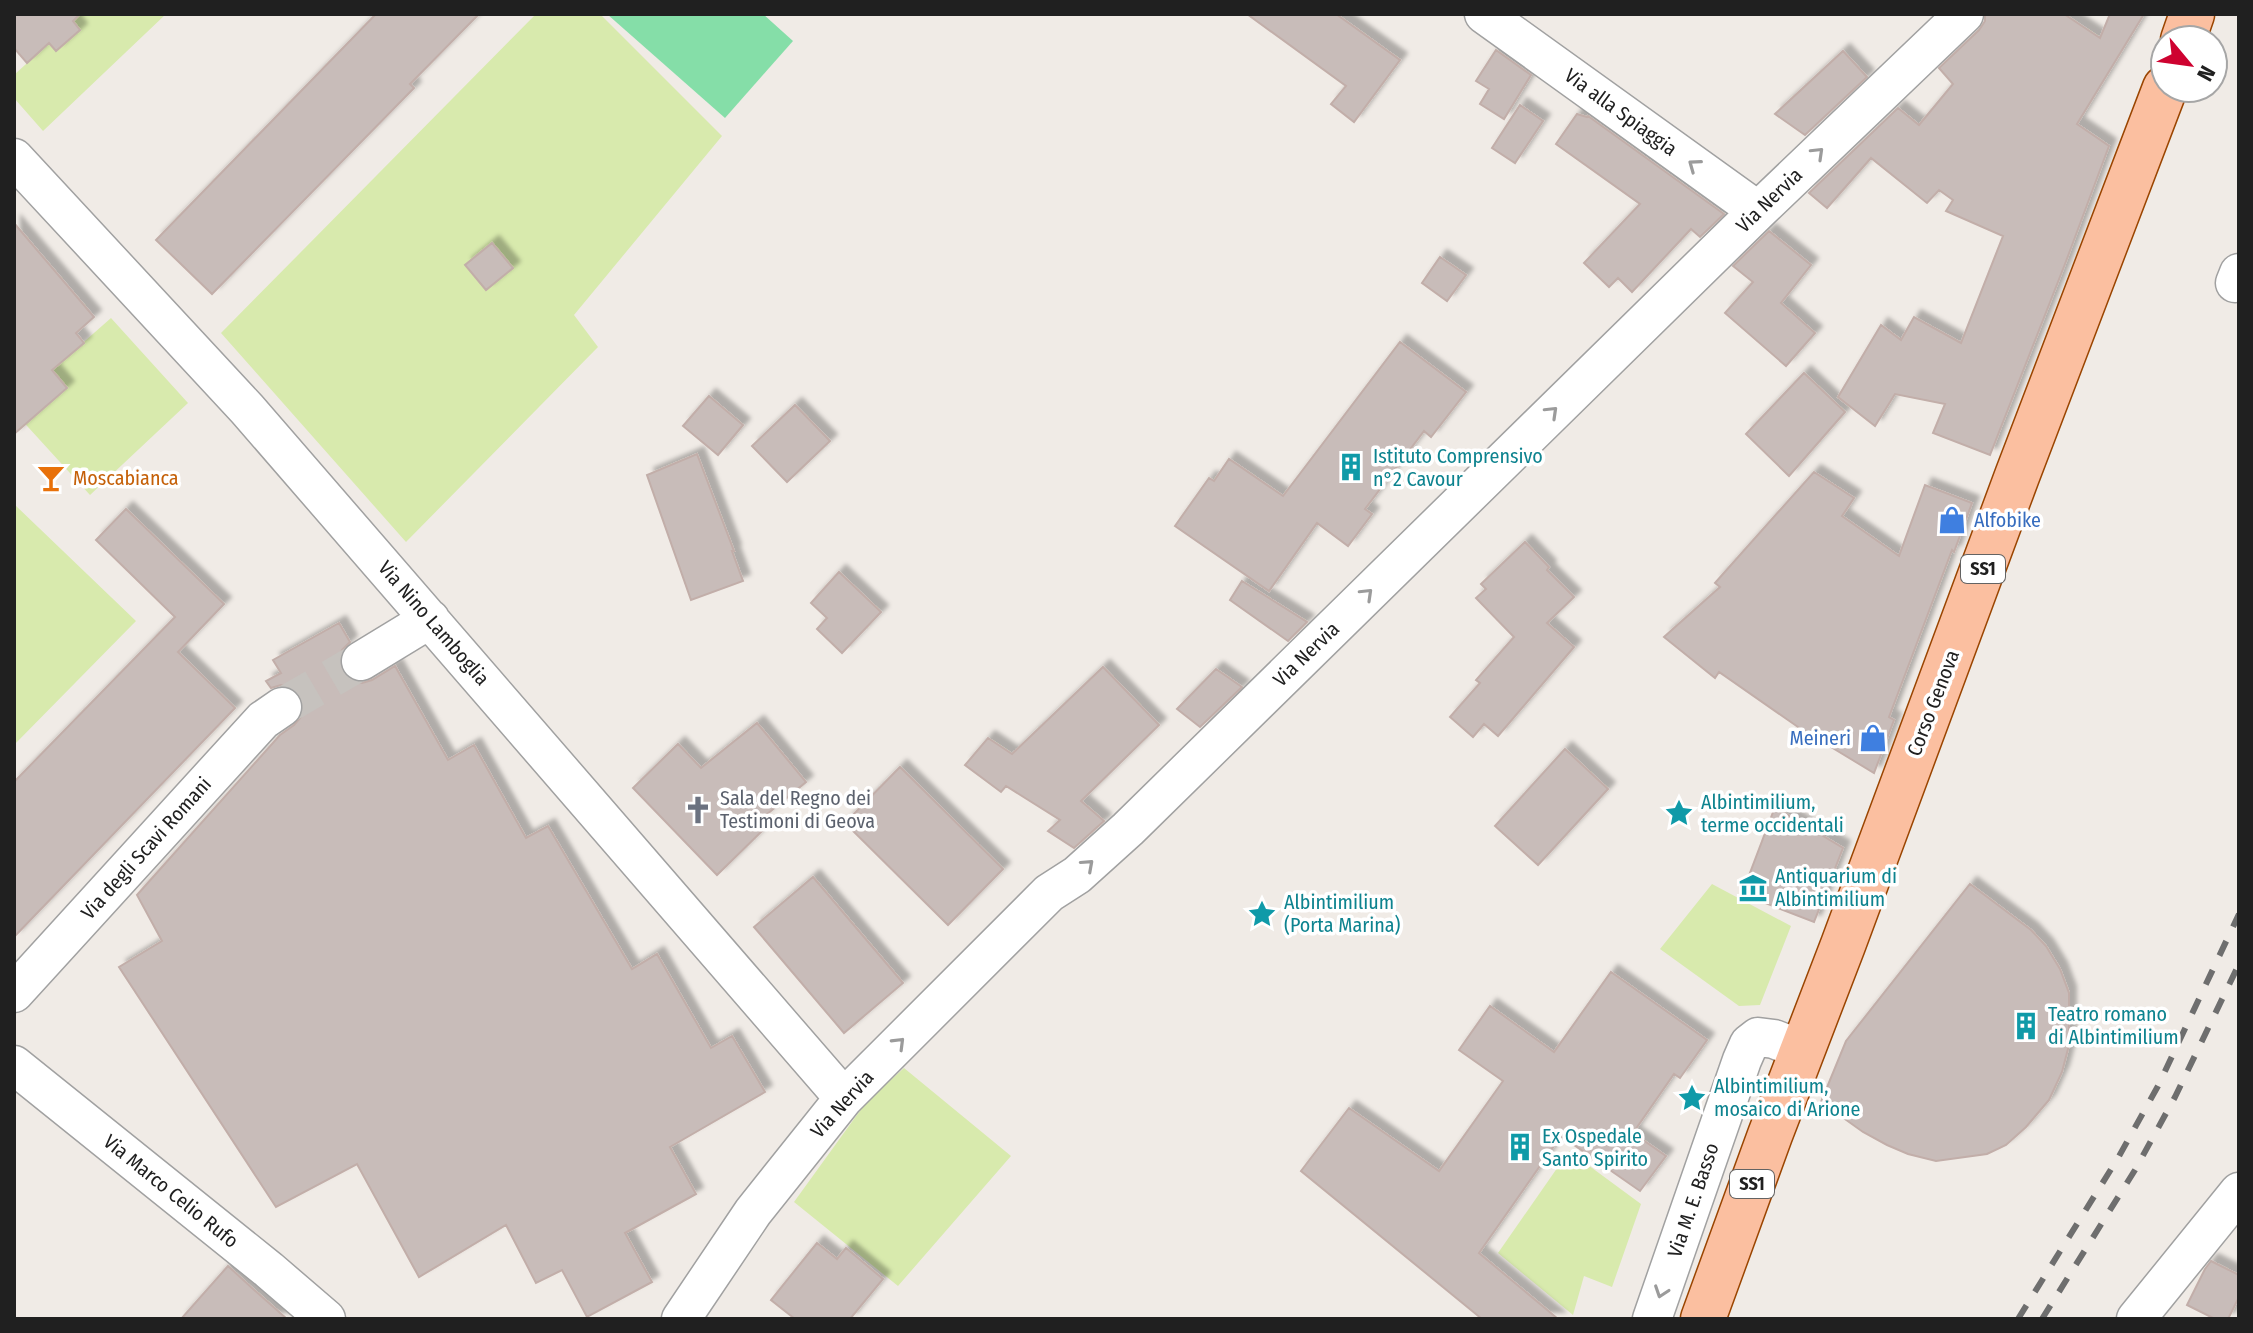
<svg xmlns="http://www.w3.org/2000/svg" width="2253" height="1333" viewBox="0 0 2253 1333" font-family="'Fira Sans Condensed',sans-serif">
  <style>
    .grass { fill: #d8eaad }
    .pitch { fill: #85dea8 }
    .building { fill: #c8bcb9; stroke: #c2aea9; stroke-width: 2; filter: url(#shadow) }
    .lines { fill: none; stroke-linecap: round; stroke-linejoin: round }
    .minor-tunnel { stroke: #c6c2be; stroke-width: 38; stroke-dasharray: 38 19; stroke-linecap: butt }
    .minor-casing { stroke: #a1a1a1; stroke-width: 41 }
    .primary-casing { stroke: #9a4501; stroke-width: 47 }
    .minor { stroke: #fff; stroke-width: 38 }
    .primary { stroke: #fbbfa0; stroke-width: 44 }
    .rail { stroke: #6e6e6e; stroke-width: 6; stroke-dasharray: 16 16; stroke-linecap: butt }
    .oneway { stroke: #9b9b9b }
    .labels { text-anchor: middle; stroke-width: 7; stroke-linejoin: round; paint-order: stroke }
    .shield { fill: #fff; stroke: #636363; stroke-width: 2 }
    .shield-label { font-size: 18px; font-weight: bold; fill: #202020 }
    .street-label { font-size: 20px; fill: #202020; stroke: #fff }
    .culture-label { font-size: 20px; fill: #0d838f; stroke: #fff; text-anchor: start }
    .food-label { font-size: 20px; fill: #c56008; stroke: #fff; text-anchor: start }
    .shop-label { font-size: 20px; fill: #366cbe; stroke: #fff; text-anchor: start }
    .worship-label { font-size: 20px; fill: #5b616d; stroke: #fff; text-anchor: start }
  </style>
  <defs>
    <filter id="shadow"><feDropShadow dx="7" dy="-7" stdDeviation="2" flood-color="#0004"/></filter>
  </defs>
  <rect width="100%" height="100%" fill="#f0ebe6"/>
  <path class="grass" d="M67 14H166L43 131 14 98V75L49 43 57 51 80 30Z
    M536 14H600L722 136 574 315 598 347 406 542 221 333Z
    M111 318 188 403 90 495 18 416 66 388 52 370Z
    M14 504 136 621 14 745Z
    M1712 884 1791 926 1760 1005 1739 1006 1660 949Z
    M904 1068 1011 1156 898 1286 794 1202 867 1101Z
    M1569 1151 1641 1204 1612 1287 1584 1276 1573 1315 1498 1253Z"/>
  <path class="pitch" d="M607 14H763L793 41 725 118Z"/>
  <path class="building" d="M14 14H80L73 21 80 30 56 51 49 43 27 63 14 48Z
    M376 14H479L410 84 414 88 212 294 156 240Z
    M1247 14H1336L1400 60 1354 122 1331 104 1346 86Z
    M1985 14H2064L2100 38 2110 14H2144L2077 124 2109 146 2065 264 1990 455 1933 433 1945 404 1895 394 1875 426 1838 397 1881 325 1901 340 1914 317 1961 343 2003 236 1946 211 1953 200 1939 190 1927 203 1871 158 1827 208 1809 193 1898 108 1919 125 1953 84 1939 68 1979 30 1985 21Z
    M1496 50 1531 75 1504 119 1480 104 1489 89 1476 81Z
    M1843 51 1867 77 1805 135 1775 114Z
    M1520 105 1543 121 1515 163 1492 148Z
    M1577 114 1587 117 1588 116 1724 214 1700 237 1691 229 1632 292 1618 278 1609 287 1584 263 1640 204 1556 144Z
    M14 223 94 317 76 333 84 343 52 370 67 388 14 434Z
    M1769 231 1811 265 1781 303 1815 333 1786 366 1725 313 1753 282 1733 266Z
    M492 243 513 268 486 290 465 265Z
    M1440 257 1466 275 1447 301 1422 283Z
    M1400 342 1466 392 1431 437 1424 431 1365 509 1372 514 1348 546 1317 523 1269 591 1175 526 1209 478 1214 481 1229 459 1283 496Z
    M1804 373 1845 412 1789 476 1746 434Z
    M709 396 743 425 718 455 683 426Z
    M795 405 830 441 787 482 752 446Z
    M697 454 734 551H732L743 581 691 600 647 475Z
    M1814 472 1854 498 1842 516 1899 556 1925 485 1972 503 1954 552 1952 550 1903 680 1889 717 1894 720 1874 773 1798 727 1719 672 1715 678 1664 637 1720 587 1715 583Z
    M126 509 224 604 178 652 235 708 14 937V782L175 617 96 540Z
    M1525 542 1549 567 1547 570 1574 597 1547 623 1574 647 1498 736 1484 724 1473 737 1450 717 1480 683 1476 680 1514 637 1476 598 1486 589 1481 584Z
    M839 572 881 612 842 653 817 629 827 618 811 603Z
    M1242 581 1307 622 1288 641 1230 600Z
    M339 623 350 642 342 650 339 661 343 673 351 681 362 683 372 680 395 666 448 760 474 745 526 838 548 826 632 969 657 954 711 1048 732 1036 765 1092 670 1147 696 1194 625 1233 652 1282 587 1317 562 1270 536 1283 506 1225 419 1277 357 1164 276 1207 119 967 162 941 137 895 280 735 294 725 301 717 304 706 300 694 291 687 281 685 271 688 266 681 281 673 273 660Z
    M1103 667 1159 725 1081 801 1104 821 1074 848 1048 831 1060 820 1006 786 1001 792 965 765 988 738 1012 754Z
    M1216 669 1242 687 1200 727 1177 709Z
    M757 723 806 782 755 824 762 831 717 875 633 788 678 744 701 768Z
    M1565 749 1608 789 1538 865 1495 826Z
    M900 767 1003 869 948 925 845 823Z
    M1775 807 1843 848 1814 922 1742 894Z
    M813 877 903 983 844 1033 754 927Z
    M1970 884 2031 930 2046 946 2060 969 2069 993V1045L2062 1072 2049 1100 2026 1127 2006 1145 1987 1154 1936 1161 1908 1154 1887 1145 1863 1132 1821 1102 1846 1041Z
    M1611 972 1707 1040 1680 1078 1674 1074 1633 1133 1666 1156 1640 1191 1561 1136 1479 1253 1558 1319H1482L1301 1171 1349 1108 1439 1171 1503 1081 1459 1050 1490 1006 1554 1052Z
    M817 1243 837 1259 846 1248 883 1279 850 1319H795L771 1300Z
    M2211 1261 2239 1275V1297L2228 1319H2215L2187 1305 2205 1269Z
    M228 1266 252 1288 287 1319H181Z"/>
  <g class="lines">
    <path class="minor-tunnel" d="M282 707 361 661"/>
    <defs>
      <path id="minor" d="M1484 14 1758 211
        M14 158 247 409 844 1098
        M2235 283 2239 273
        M361 661 430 619
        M14 993 263 720 282 707
        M14 1065 269 1270 326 1319
        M681 1319 753 1212 844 1098 1049 893 1077 875 1128 829 1758 211 1964 14
        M1652 1319 1742 1060 1749 1044 1758 1037 1774 1039 1802 1050
        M2136 1319 2239 1192"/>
      <path id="primary" d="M2183 40 2192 14
        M1703 1319 1770 1135 1843 945 2017 476 2165 88"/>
    </defs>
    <use href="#minor" class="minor-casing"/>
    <use href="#primary" class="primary-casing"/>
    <use href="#minor" class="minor"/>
    <use href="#primary" class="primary"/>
    <path class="rail" d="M2018 1319 2118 1158 2158 1086 2239 914
      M2042 1319 2135 1170 2175 1097 2239 964"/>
  </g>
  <defs><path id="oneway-chevron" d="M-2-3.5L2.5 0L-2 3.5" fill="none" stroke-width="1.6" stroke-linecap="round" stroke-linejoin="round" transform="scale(2)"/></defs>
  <g class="oneway">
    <use href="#oneway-chevron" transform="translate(1818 153) rotate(-44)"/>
    <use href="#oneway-chevron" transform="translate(1694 165) rotate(-144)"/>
    <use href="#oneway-chevron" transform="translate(1552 412) rotate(-44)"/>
    <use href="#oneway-chevron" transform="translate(1367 594) rotate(-44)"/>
    <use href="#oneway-chevron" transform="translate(1088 865) rotate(-42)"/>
    <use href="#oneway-chevron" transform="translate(899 1043) rotate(-45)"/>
    <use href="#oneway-chevron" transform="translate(1661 1292) rotate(109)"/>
  </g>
  <defs>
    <symbol id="building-bare" viewBox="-9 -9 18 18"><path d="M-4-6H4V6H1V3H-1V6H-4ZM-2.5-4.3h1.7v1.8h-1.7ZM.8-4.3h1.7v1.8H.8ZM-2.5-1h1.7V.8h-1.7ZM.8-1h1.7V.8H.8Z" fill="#0f9aa8" stroke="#fff" stroke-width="2.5" paint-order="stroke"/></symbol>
    <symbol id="bar-bare" viewBox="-9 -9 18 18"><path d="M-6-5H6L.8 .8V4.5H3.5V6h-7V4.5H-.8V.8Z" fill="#e8710a" stroke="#fff" stroke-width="2.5" paint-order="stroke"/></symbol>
    <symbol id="shop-bare" viewBox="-9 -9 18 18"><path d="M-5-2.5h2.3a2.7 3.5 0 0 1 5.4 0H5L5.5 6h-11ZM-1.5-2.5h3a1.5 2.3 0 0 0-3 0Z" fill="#3f7fe0" stroke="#fff" stroke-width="2.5" paint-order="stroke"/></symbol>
    <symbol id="church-bare" viewBox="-9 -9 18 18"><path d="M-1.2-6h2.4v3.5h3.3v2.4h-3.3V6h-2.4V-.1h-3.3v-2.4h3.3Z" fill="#6b7280" stroke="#fff" stroke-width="2.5" paint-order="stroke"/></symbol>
    <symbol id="sight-bare" viewBox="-9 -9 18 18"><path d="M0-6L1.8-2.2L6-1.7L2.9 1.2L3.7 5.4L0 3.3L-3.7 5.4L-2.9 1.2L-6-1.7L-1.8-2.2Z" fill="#0f9aa8" stroke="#fff" stroke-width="2.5" paint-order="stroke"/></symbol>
    <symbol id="museum-bare" viewBox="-9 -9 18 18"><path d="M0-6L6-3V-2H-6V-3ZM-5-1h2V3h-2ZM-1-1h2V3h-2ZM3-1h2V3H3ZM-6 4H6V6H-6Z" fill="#0f9aa8" stroke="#fff" stroke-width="2.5" paint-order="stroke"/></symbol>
  </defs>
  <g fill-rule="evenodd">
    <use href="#building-bare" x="1331" y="447" width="40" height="40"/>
    <use href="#bar-bare" x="31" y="458" width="40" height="40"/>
    <use href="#shop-bare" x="1932" y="500" width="40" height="40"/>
    <use href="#shop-bare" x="1853" y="718" width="40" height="40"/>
    <use href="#church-bare" x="678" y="790" width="40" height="40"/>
    <use href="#sight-bare" x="1659" y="793" width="40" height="40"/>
    <use href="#museum-bare" x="1733" y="868" width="40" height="40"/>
    <use href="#sight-bare" x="1242" y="894" width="40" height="40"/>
    <use href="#building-bare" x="2006" y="1006" width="40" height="40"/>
    <use href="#sight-bare" x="1672" y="1078" width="40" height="40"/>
    <use href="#building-bare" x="1500" y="1127" width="40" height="40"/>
  </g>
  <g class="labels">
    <g class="shield">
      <rect x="1961" y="555" width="44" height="28" rx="6"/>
      <rect x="1730" y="1170" width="44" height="28" rx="6"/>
    </g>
    <g class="shield-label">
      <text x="1983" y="575">SS1</text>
      <text x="1752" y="1190">SS1</text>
    </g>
    <g class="street-label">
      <text transform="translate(1621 112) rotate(36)" y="7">Via alla Spiaggia</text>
      <text transform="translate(1769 200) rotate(-44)" y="7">Via Nervia</text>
      <text transform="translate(434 623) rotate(49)" y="7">Via Nino Lamboglia</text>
      <text transform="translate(1306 654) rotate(-44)" y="7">Via Nervia</text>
      <text transform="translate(1933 703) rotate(-69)" y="7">Corso Genova</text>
      <text transform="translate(146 848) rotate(-48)" y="7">Via degli Scavi Romani</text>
      <text transform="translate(842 1104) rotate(-48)" y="7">Via Nervia</text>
      <text transform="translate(171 1191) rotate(39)" y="7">Via Marco Celio Rufo</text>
      <text transform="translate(1693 1200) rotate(-71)" y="7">Via M. E. Basso</text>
    </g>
    <g class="culture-label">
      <text x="1373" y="463">Istituto Comprensivo<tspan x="1373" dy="23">n°2 Cavour</tspan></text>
      <text x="1701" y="809">Albintimilium,<tspan x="1701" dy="23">terme occidentali</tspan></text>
      <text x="1775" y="883">Antiquarium di<tspan x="1775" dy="23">Albintimilium</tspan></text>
      <text x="1284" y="909">Albintimilium<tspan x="1284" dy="23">(Porta Marina)</tspan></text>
      <text x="2048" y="1021">Teatro romano<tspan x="2048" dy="23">di Albintimilium</tspan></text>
      <text x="1714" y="1093">Albintimilium,<tspan x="1714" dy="23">mosaico di Arione</tspan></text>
      <text x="1542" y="1143">Ex Ospedale<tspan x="1542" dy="23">Santo Spirito</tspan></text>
    </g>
    <g class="food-label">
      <text x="73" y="485">Moscabianca</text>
    </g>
    <g class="shop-label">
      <text x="1974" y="527">Alfobike</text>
      <text x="1851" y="745" text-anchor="end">Meineri</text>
    </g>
    <g class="worship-label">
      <text x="720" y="805">Sala del Regno dei<tspan x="720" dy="23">Testimoni di Geova</tspan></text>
    </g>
  </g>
  <rect width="2253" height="1333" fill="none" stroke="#202020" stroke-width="32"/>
  <g transform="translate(2189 64) rotate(119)"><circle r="38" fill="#ffffff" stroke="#a6a6a6" stroke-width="2"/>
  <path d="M0-6L14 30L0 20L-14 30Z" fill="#ce0230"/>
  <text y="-12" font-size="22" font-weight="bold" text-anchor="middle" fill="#202020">N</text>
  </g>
</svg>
